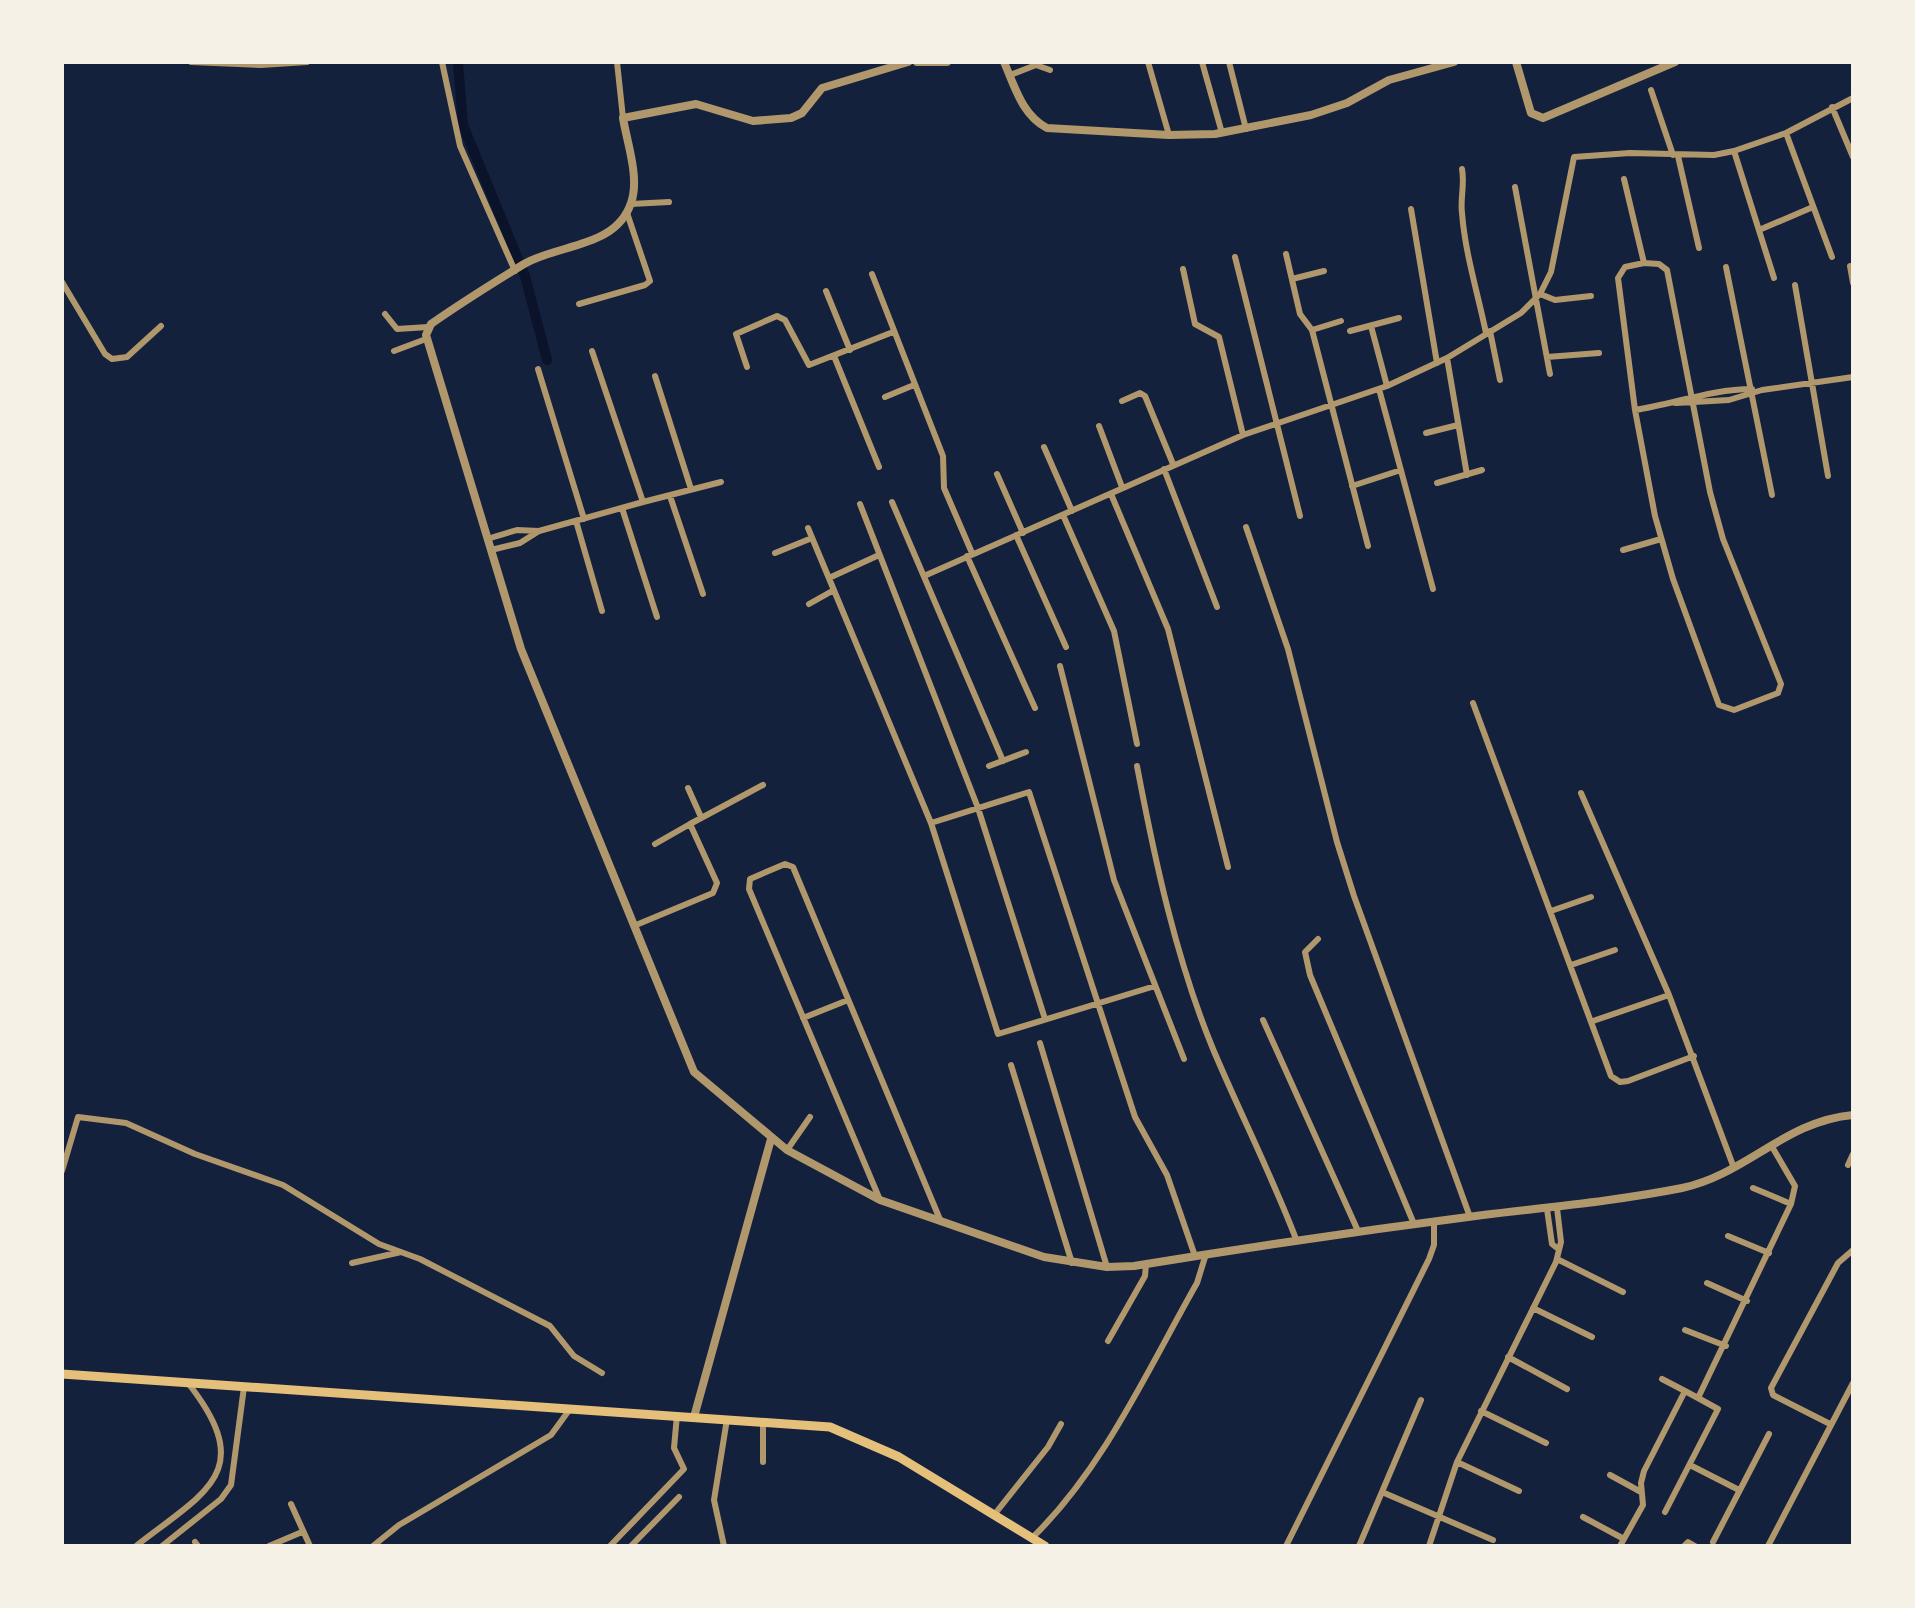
<svg xmlns="http://www.w3.org/2000/svg" width="1915" height="1608" viewBox="0 0 1915 1608" font-family="'Fira Sans',sans-serif">
  <style>
    .lines { fill: none; stroke-linecap: round; stroke-linejoin: round }
    .canal { stroke: #0b132b; stroke-width: 10 }
    .minor { stroke: #b1986c; stroke-width: 6 }
    .tertiary { stroke: #b1986c; stroke-width: 8 }
    .secondary { stroke: #e5c07b; stroke-width: 9 }
  </style>
  <rect width="100%" height="100%" fill="#14213d"/>
  <g class="lines">
    <path class="canal" d="M458 62 463 125 525 276 547 360"/>
    <path class="minor" d="M191 62 261 65 307 62
      M442 62 460 146 515 271
      M617 62 623 118
      M1148 62 1169 135
      M1202 62 1222 133
      M1229 62 1246 129
      M1010 75 1036 65 1050 70
      M1651 90 1673 155
      M1832 107 1853 157
      M1786 133 1832 257
      M1734 151 1774 278
      M1678 156 1699 248
      M1462 169C1465 185 1460 198 1462 213 1465 253 1478 294 1486 333
      M1624 179 1644 263
      M1515 187 1550 374
      M631 204 669 202
      M1411 209 1437 363
      M1759 230 1813 207
      M1286 254 1300 314 1312 330 1368 546
      M1235 257 1300 516
      M1644 263 1659 264 1667 270 1710 492 1723 539 1781 684 1778 693 1734 710 1719 705 1673 579 1655 516 1635 410 1618 278 1625 267Z
      M1850 266 1853 283
      M1726 267 1772 495
      M1183 269 1195 324 1219 337 1243 435
      M872 274 943 456 944 488 972 553
      M1292 279 1324 271
      M62 282 105 354 112 359 127 357 161 326
      M1795 285 1828 476
      M826 291 850 350
      M1540 294 1555 300 1591 296
      M579 304 645 285 650 281 627 213
      M385 314 397 329 428 327
      M1371 326 1387 386
      M1312 330 1341 321
      M1350 331 1399 318
      M1490 331 1500 380
      M394 351 426 339
      M834 356 879 467
      M1547 357 1599 353
      M1447 358 1467 475
      M747 367 736 334 777 316 785 320 809 365 893 332
      M538 369 584 519
      M655 376 691 489
      M1379 389 1433 589
      M885 397 914 385
      M1122 401 1140 393 1145 396 1173 464
      M1676 403 1729 400 1762 390 1853 377
      M1635 410C1674 404 1712 389 1752 389
      M1099 426 1122 487
      M1426 433 1458 425
      M1044 447 1072 511
      M1164 469 1217 607
      M997 474 1023 533
      M1437 483 1482 470
      M1352 486 1401 470
      M1111 494 1168 629 1228 867
      M670 496 703 594
      M643 502 721 482
      M892 502 1003 761
      M860 504 978 808 1045 1019
      M622 508 657 617
      M1063 515 1114 631 1137 744
      M576 521 602 611
      M1246 527 1288 649 1337 842 1354 896 1470 1217
      M808 528 931 823 998 1034 1155 986
      M1016 535 1066 647
      M487 539 517 530 539 531
      M491 550 520 543 539 531 643 502 592 351
      M1623 550 1661 539
      M775 553 812 538
      M967 556 1035 708
      M924 576 1243 435 1387 386 1447 358 1521 313 1540 294 1551 272 1574 157 1630 153 1714 155 1734 151 1786 133 1853 98
      M829 578 879 555
      M809 604 834 590
      M1060 666 1114 880 1184 1059
      M1473 703 1611 1076 1620 1082 1628 1081 1694 1056
      M989 766 1026 752
      M1137 766C1155 861 1176 959 1213 1049 1240 1113 1271 1174 1296 1239
      M688 788 701 817
      M1581 793 1669 995 1734 1168
      M931 823 1029 792 1135 1117 1167 1175 1195 1256
      M655 844 690 824
      M1551 911 1591 897
      M636 925 713 893 717 883 690 824 763 785
      M1318 939 1305 952 1310 975 1414 1224
      M1571 965 1615 950
      M803 1018 848 1000
      M1263 1020 1358 1231
      M1593 1021 1669 995
      M1040 1043 1107 1267
      M1011 1065 1072 1263
      M787 1150 810 1117
      M1848 1165 1853 1154
      M62 1171 78 1117 126 1123 195 1154 283 1185 379 1244 420 1259 550 1326 574 1356 602 1373
      M1753 1188 1791 1204
      M880 1200 749 889 750 879 785 864 793 867 941 1222
      M1547 1209 1552 1244 1557 1248
      M1728 1236 1769 1253
      M1557 1259 1623 1292
      M352 1263 401 1252
      M1707 1283 1747 1301
      M1533 1308 1592 1337
      M1685 1330 1726 1346
      M1108 1341 1145 1276 1146 1264
      M1508 1357 1567 1389
      M1662 1379 1685 1391
      M1481 1411 1546 1443
      M1830 1424 1773 1395 1771 1388 1838 1263 1853 1250
      M763 1462V1422
      M1457 1462 1519 1491
      M1690 1465 1739 1490
      M1610 1475 1641 1492
      M1382 1492 1493 1540
      M291 1504 310 1546
      M1665 1512 1718 1409 1698 1398
      M994 1515 1048 1447 1061 1424
      M1583 1517 1624 1539
      M1032 1538C1104 1468 1148 1369 1197 1283L1206 1254
      M195 1542 198 1546
      M1713 1542 1769 1434
      M136 1546C205 1492 258 1472 188 1383
      M162 1546 221 1499 231 1485 244 1387
      M269 1546 302 1532
      M373 1546 399 1525 551 1435 570 1409
      M610 1546 684 1469 674 1448 677 1415
      M631 1546 679 1497
      M724 1546 714 1500 727 1419
      M1286 1546 1429 1259 1434 1245V1222
      M1359 1546 1421 1400
      M1429 1546 1457 1462 1556 1262 1561 1242 1557 1208
      M1620 1546 1643 1505 1641 1483 1644 1471 1685 1391 1698 1398 1791 1204 1795 1186 1771 1145
      M1684 1546 1688 1542 1695 1546
      M1768 1546 1853 1383"/>
    <path class="tertiary" d="M908 62 822 88 802 113 791 118 753 121 696 104 623 118C627 143 640 178 631 203 616 248 558 244 524 264 493 283 461 303 431 324L426 335 521 649 694 1072 787 1150 880 1200 1044 1257 1107 1267 1134 1266C1250 1247 1366 1230 1483 1215 1549 1207 1616 1201 1682 1188 1747 1174 1785 1121 1853 1115
      M917 62H947
      M1004 62C1015 87 1022 115 1047 128L1169 135 1215 134 1311 115 1347 103 1389 80 1454 62
      M1516 62 1531 113 1543 118 1675 62
      M694 1417 771 1139"/>
    <path class="secondary" d="M62 1374 830 1427 899 1457 1045 1546"/>
  </g>
  <rect width="1915" height="1608" fill="none" stroke="#f6f1e7" stroke-width="128"/>
</svg>
